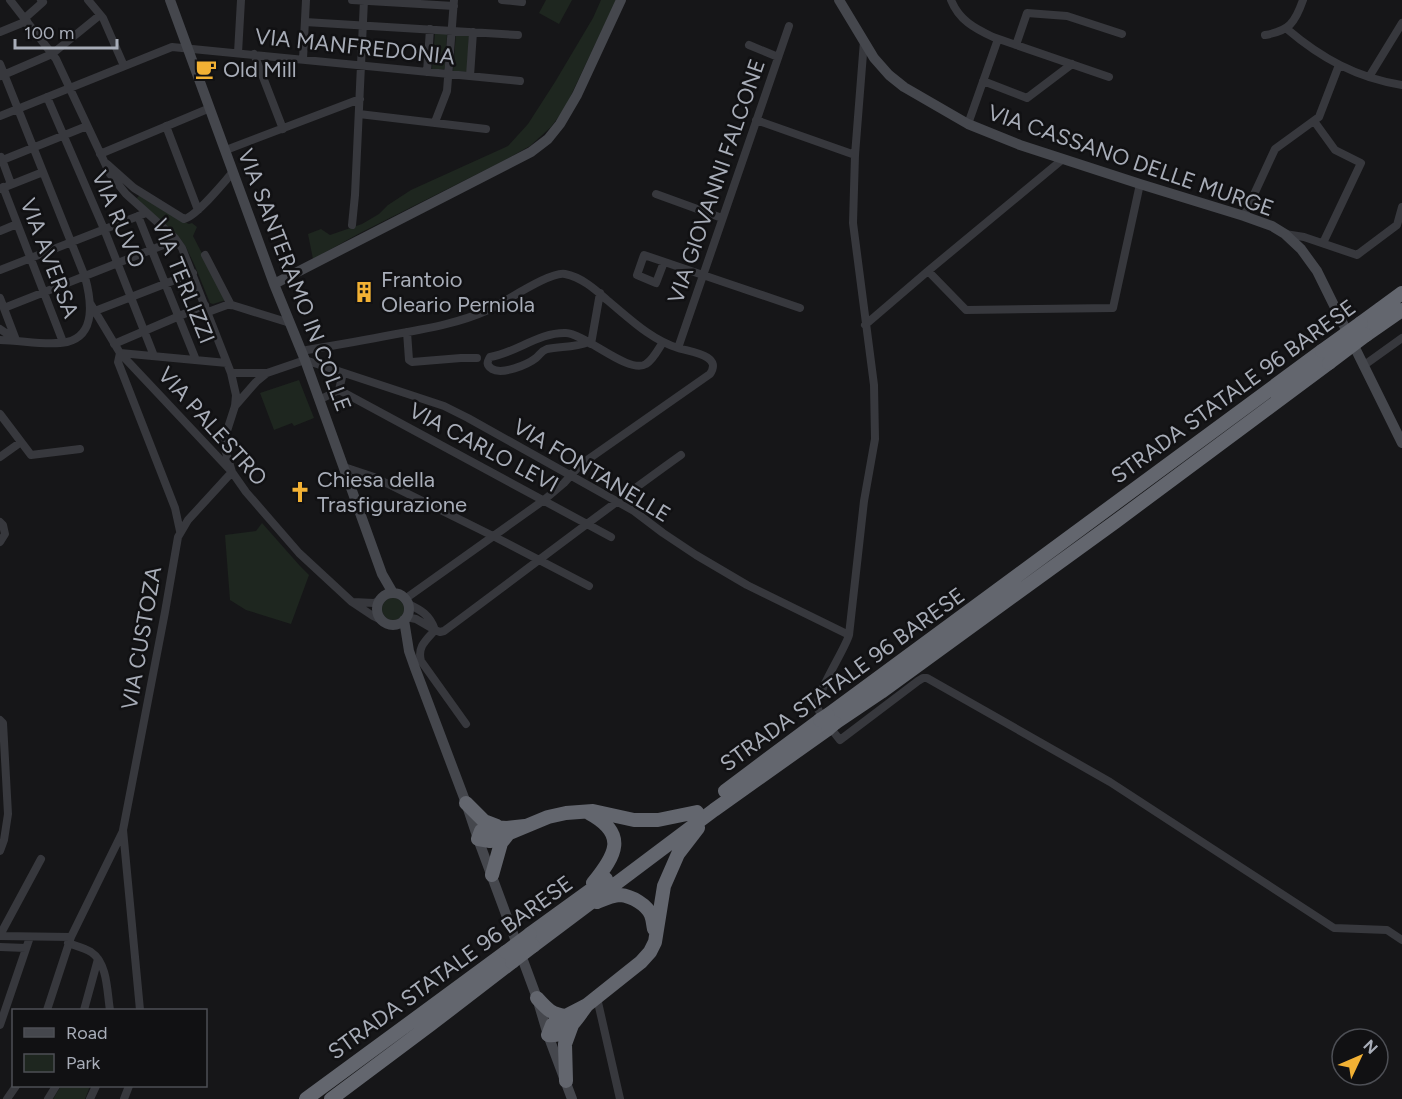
<svg xmlns="http://www.w3.org/2000/svg" width="1402" height="1099" viewBox="0 0 1402 1099" font-family="Figtree,sans-serif">
  <style>
    .green { fill: #1e261f }
    .lines { fill: none; stroke-linecap: round; stroke-linejoin: round }
    .street { stroke: #37383d; stroke-width: 8 }
    .secondary { stroke: #45474d; stroke-width: 10 }
    .highway { stroke: #63666e; stroke-width: 14 }
    .highway-bridge { stroke: #63666e; stroke-width: 14 }
    .labels { text-anchor: middle; stroke-width: 5; stroke-linejoin: round; paint-order: stroke }
    .street-label { font-size: 22px; fill: #a8adb8; stroke: #111113 }
    .poi-label { font-size: 22px; fill: #a8adb8; stroke: #111113; text-anchor: start }
  </style>
  <rect width="100%" height="100%" fill="#161618"/>
  <path class="green" d="M546 0H572L559 24 539 13Z
    M601 0H616L565 108 551 127 530 146 505 160 360 233 313 259 308 234 321 229 330 235 362 224 379 214 388 205 411 190 508 146 528 124 555 82 593 18Z
    M435 33 447 34 445 69H432Z
    M456 34 469 35 467 72 453 71Z
    M140 195 182 221 189 224 192 223 197 227 193 236 226 300 213 304 210 303 195 266 186 247 179 237 136 199Z
    M299 380 314 418 294 426 292 423 274 430 260 393Z
    M262 523 300 566 309 575 291 624 246 610 230 600 225 535 256 531Z
    M382 609a11 11 0 1 1 22 0a11 11 0 1 1-22 0Z
    M61 1086H90L85 1099H53Z"/>
  <g class="lines">
    <path class="street" d="M10 0 56 59 110 174 126 194 175 238 182 248 231 373 236 395 235 406 225 437 224 446 232 472
      M88 0 103 18 124 66
      M352 0 454 6
      M502 0 522 2
      M951 0C959 20 974 28 993 37L1109 77
      M25 18 43 2 41 0
      M305 22 518 35
      M1287 29C1321 58 1357 78 1402 85
      M0 32 27 21
      M1265 35C1289 31 1295 23 1303 0
      M864 41 855 155 853 223 874 385 875 439 864 501 849 635C845 650 813 697 818 709 822 719 834 732 840 740L918 681 923 678H927L1110 782 1334 928 1387 930 1402 940
      M749 45 778 57
      M1016 45 1027 13 1067 16 1122 34
      M238 53 241 0
      M254 54 283 129
      M303 59 306 0
      M0 64 85 277C91 299 97 335 67 342 47 346 21 340 0 340
      M427 72 430 29
      M1 76 52 54 100 15
      M470 76 473 32
      M1369 77 1402 23
      M983 81 1027 98 1072 64
      M47 97 104 229 154 356
      M359 114 486 129
      M0 116 172 47 520 81
      M756 120 855 155
      M1314 121 1335 150 1361 163 1323 243
      M435 122 447 91 454 0
      M968 124 998 39
      M166 126 198 210
      M226 150 360 99
      M100 154 210 108
      M1 157 11 184
      M0 161 87 126
      M107 164 134 188 184 219C196 217 223 183 233 172
      M3 187 63 342
      M0 189 43 172
      M656 194 722 218
      M138 216 196 360
      M1244 216 1275 149 1319 117 1339 65
      M352 225 355 195 364 0
      M0 231 17 224
      M1285 234 1304 237 1357 255 1397 225 1402 207
      M205 255 231 305
      M664 262 656 283 637 275 644 255C696 273 748 290 800 308
      M0 270 146 213
      M928 271 966 310 1113 308 1140 184
      M0 298 16 340
      M90 303 120 353 232 472 246 492 299 553 352 602 373 616 381 620
      M4 308 176 240
      M95 311 193 273
      M208 312 227 305H232L290 323
      M865 325 928 271 1063 159
      M0 329 15 339
      M407 332 409 360 412 362 461 358H477
      M589 342C573 348 561 346 547 349 541 351 540 355 536 358 527 365 502 375 492 369 486 365 487 362 490 357 516 353 539 332 566 333 586 334 629 375 646 364 653 360 659 348 663 342
      M114 344 205 305
      M591 344 600 293
      M678 348 789 26
      M301 351C331 346 361 341 391 335 424 329 457 324 488 310 504 303 550 271 565 274 581 277 595 289 607 300 629 318 651 340 678 348 690 352 723 355 710 374L580 465 564 483 544 500 405 599
      M120 353 118 362 175 508 180 531
      M120 353 227 363
      M1363 366 1402 338
      M231 373H267
      M339 390 611 537
      M319 400 339 390 343 373
      M235 406 256 382 267 373 305 360 444 406 468 418 634 511 663 533 696 555 747 585 849 635
      M0 414 31 455 80 449
      M0 457 21 442
      M344 467 374 477 493 536 589 586
      M0 522 3 525 5 534 0 542
      M353 602 374 603 380 600
      M406 617 416 619 435 630C430 615 421 610 408 604
      M0 720 3 723 8 814 4 840 0 851
      M466 724 421 661C417 647 426 640 435 630L440 632 444 631C524 572 601 512 681 455
      M0 935 41 859
      M0 936 71 937
      M68 943C76 946 84 948 91 952 108 963 107 993 110 1010
      M0 947 26 948
      M597 998 620 1099
      M47 1010 71 937 123 831
      M84 1010 98 959
      M140 1010 123 830 165 612 178 537 188 520 232 472
      M0 1025 30 937
      M7 1099 16 1086
      M48 1099 56 1086
      M90 1099 96 1086
      M124 1099 129 1086"/>
    <path class="secondary" d="M170 0 274 284 305 360 382 574 393 593
      M839 0 874 58 889 75 904 87 968 124 1020 145 1140 184 1244 216 1272 226 1285 234 1301 249 1317 271 1402 443
      M274 284 531 152 548 139 560 124 577 95 621 0
      M377 609a16 16 0 1 1 32 0a16 16 0 1 1-32 0Z
      M404 620 409 651 415 668 466 803 478 839 537 998 548 1035 572 1099"/>
    <path class="highway" d="M1361 323 1402 293
      M1366 335 1402 310
      M828 715 1322 351
      M835 723 881 692 1115 522 1329 363
      M725 791 820 720
      M466 803 484 821 497 826
      M589 813C628 834 616 855 593 883
      M525 826 507 828 490 827 481 831 478 839 490 841 548 817 566 813 593 811 634 820H658L697 812
      M492 875 501 843 509 833
      M597 902C604 899 613 895 620 895 632 896 647 905 651 915 653 920 653 925 654 929
      M530 934 606 879
      M533 946 714 810 828 729
      M537 998C547 1009 551 1014 566 1016
      M587 1005C577 1018 567 1038 548 1035L552 1025 558 1020 587 1005 641 962 650 952 655 942 664 886 678 854 698 828
      M566 1081 565 1044 572 1025
      M306 1099 506 952
      M331 1099 430 1025 512 962"/>
    <path class="highway-bridge" d="M1322 351 1361 323
      M1329 363 1366 335
      M820 720 828 715
      M828 729 835 723
      M506 952 530 934
      M512 962 533 946"/>
  </g>
  <defs>
    <symbol id="cafe-bare" viewBox="-9 -9 18 18"><path d="M-5.5-4.5H6V0H3Q3 3.5 0 3.5H-2.5Q-5.5 3.5-5.5 0ZM3-3.2v2h1.7v-2ZM-6 4.5H4V6H-6Z" fill="#f2b134" stroke="#111113" stroke-width="2.5" paint-order="stroke"/></symbol>
    <symbol id="building-bare" viewBox="-9 -9 18 18"><path d="M-4-6H4V6H1V3H-1V6H-4ZM-2.5-4.3h1.7v1.8h-1.7ZM.8-4.3h1.7v1.8H.8ZM-2.5-1h1.7V.8h-1.7ZM.8-1h1.7V.8H.8Z" fill="#f2b134" stroke="#111113" stroke-width="2.5" paint-order="stroke"/></symbol>
    <symbol id="church-bare" viewBox="-9 -9 18 18"><path d="M-1.2-6h2.4v3.5h3.3v2.4h-3.3V6h-2.4V-.1h-3.3v-2.4h3.3Z" fill="#f2b134" stroke="#111113" stroke-width="2.5" paint-order="stroke"/></symbol>
  </defs>
  <g fill-rule="evenodd">
    <use href="#cafe-bare" x="191" y="54" width="30" height="30"/>
    <use href="#building-bare" x="349" y="277" width="30" height="30"/>
    <use href="#church-bare" x="285" y="477" width="30" height="30"/>
  </g>
  <g class="labels">
    <g class="street-label">
      <text transform="translate(355 46) rotate(6)" y="8">VIA MANFREDONIA</text>
      <text transform="translate(1131 160) rotate(19)" y="8">VIA CASSANO DELLE MURGE</text>
      <text transform="translate(716 181) rotate(-71)" y="8">VIA GIOVANNI FALCONE</text>
      <text transform="translate(119 219) rotate(67)" y="8">VIA RUVO</text>
      <text transform="translate(50 258) rotate(69)" y="8">VIA AVERSA</text>
      <text transform="translate(295 280) rotate(69)" y="8">VIA SANTERAMO IN COLLE</text>
      <text transform="translate(184 281) rotate(68)" y="8">VIA TERLIZZI</text>
      <text transform="translate(1233 391) rotate(-36)" y="8">STRADA STATALE 96 BARESE</text>
      <text transform="translate(213 426) rotate(48)" y="8">VIA PALESTRO</text>
      <text transform="translate(484 447) rotate(28)" y="8">VIA CARLO LEVI</text>
      <text transform="translate(592 470) rotate(31)" y="8">VIA FONTANELLE</text>
      <text transform="translate(141 638) rotate(-80)" y="8">VIA CUSTOZA</text>
      <text transform="translate(842 679) rotate(-36)" y="8">STRADA STATALE 96 BARESE</text>
      <text transform="translate(450 967) rotate(-36)" y="8">STRADA STATALE 96 BARESE</text>
    </g>
    <g class="poi-label">
      <text x="223" y="77">Old Mill</text>
      <text x="381" y="287">Frantoio<tspan x="381" dy="25">Oleario Perniola</tspan></text>
      <text x="317" y="487">Chiesa della<tspan x="317" dy="25">Trasfigurazione</tspan></text>
    </g>
  </g>
  <rect x="12" y="1009" width="195" height="78" fill="#111113" stroke="#4d4f55" stroke-width="1.5"/>
  <rect x="24" y="1028" width="30" height="9" fill="#45474d" stroke="#4d4f55" stroke-width="1.5"/>
  <text x="66" y="1039" font-size="18" fill="#a8adb8">Road</text>
  <rect x="24" y="1054" width="30" height="18" fill="#1e261f" stroke="#4d4f55" stroke-width="1.5"/>
  <text x="66" y="1069" font-size="18" fill="#a8adb8">Park</text>
  <g transform="translate(1360 1057) rotate(46)"><circle r="28" fill="#111113" stroke="#4d4f55" stroke-width="1.5"/>
  <path d="M0-4.5L10 22L0 15L-10 22Z" fill="#f2b134"/>
  <text y="-9" font-size="16" font-weight="bold" text-anchor="middle" fill="#a8adb8">N</text>
  </g>
  <path d="M15 39v9h102v-9" fill="none" stroke="#a8adb8" stroke-width="3"/>
  <text x="24" y="39" font-size="18" fill="#a8adb8" stroke="#111113" stroke-width="4.5" paint-order="stroke">100 m</text>
</svg>
